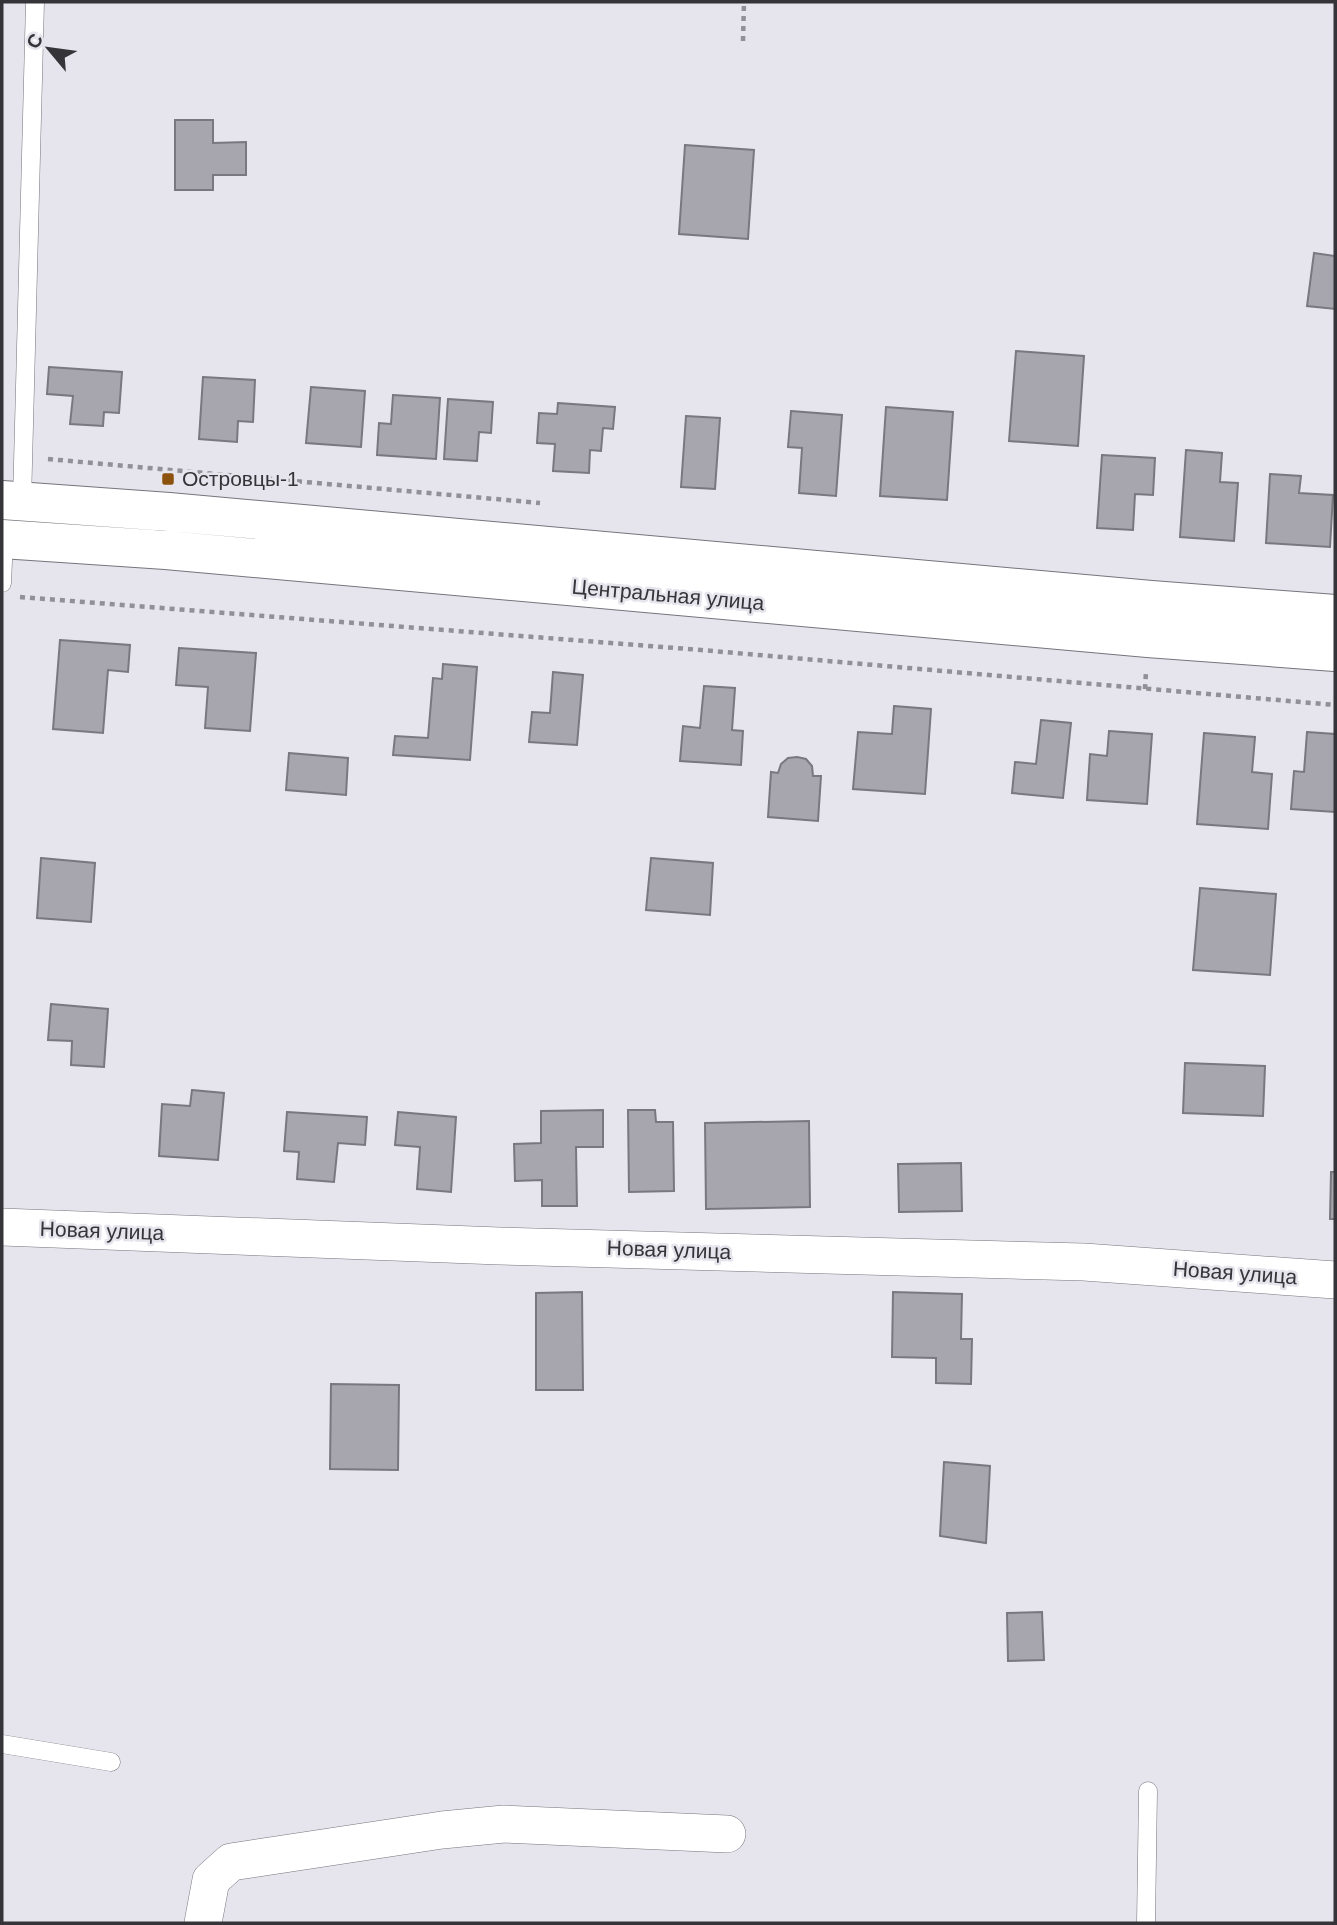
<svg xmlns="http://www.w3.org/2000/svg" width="1337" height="1925" viewBox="0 0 1337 1925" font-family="Helvetica,sans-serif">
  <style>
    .building { fill: #a7a5ad; stroke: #79777f; stroke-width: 2 }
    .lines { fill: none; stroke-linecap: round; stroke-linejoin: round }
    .service-casing { stroke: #76747c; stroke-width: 19 }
    .minor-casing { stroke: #76747c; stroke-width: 38 }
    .primary-casing { stroke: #76747c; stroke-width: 40 }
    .path { stroke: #919096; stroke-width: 4.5; stroke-dasharray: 5 5; stroke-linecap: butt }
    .service { stroke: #fff; stroke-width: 18 }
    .minor { stroke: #fff; stroke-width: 37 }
    .primary { stroke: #fff; stroke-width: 38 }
    .poi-dot { fill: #8d530e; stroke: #e6e4ec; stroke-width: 2.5 }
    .labels { text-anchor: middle; stroke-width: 5; stroke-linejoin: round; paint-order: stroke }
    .poi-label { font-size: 21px; fill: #353438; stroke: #e6e4ec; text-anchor: start }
    .street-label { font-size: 21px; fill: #353438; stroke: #e6e4ec }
  </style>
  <rect width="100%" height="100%" fill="#e6e4ec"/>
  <path class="building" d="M175 120H213V143L246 142V175H213V190H175Z
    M685 145 754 150 748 239 679 234Z
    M1314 253 1335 256V309L1307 306Z
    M1016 351 1084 356 1078 446 1009 441Z
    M49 367 122 372 119 413 104 412 103 426 70 424 73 396 47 394Z
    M203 377 255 380 253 422 238 421 237 442 199 439Z
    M311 387 365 391 361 447 306 443Z
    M393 395 440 398 436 459 377 455 379 423 391 424Z
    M448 399 493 402 491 433 479 432 477 461 444 459Z
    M558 403 615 407 613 429 603 428 601 451 590 450 589 473 553 471 555 444 537 443 539 413 557 414Z
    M886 407 953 412 947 500 880 496Z
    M791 411 842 415 836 496 799 493 802 448 788 447Z
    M686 416 720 418 715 489 681 487Z
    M1186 450 1222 453 1220 482 1238 483 1234 541 1180 537Z
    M1102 455 1155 458 1153 495 1135 494 1133 530 1097 528Z
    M1270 474 1301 476 1299 493 1333 495 1330 547 1266 543Z
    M60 640 130 645 128 672 108 670 103 733 53 729Z
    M179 648 256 653 250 731 205 728 208 687 176 685Z
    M443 664 477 667 470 760 393 755 395 736 428 738 433 678 442 679Z
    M553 672 583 675 577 745 529 742 532 712 550 713Z
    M704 686 735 688 732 730 743 731 741 765 680 761 683 726 700 728Z
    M894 706 931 709 925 794 853 789 858 732 892 734Z
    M1041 720 1071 723 1063 798 1012 793 1015 762 1036 764Z
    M1109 731 1152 734 1147 804 1087 800 1090 754 1107 756Z
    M1307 732 1335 734V812L1291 809 1294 771 1304 772Z
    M1204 733 1255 737 1252 772 1272 774 1268 829 1197 824Z
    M289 753 348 758 346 795 286 790Z
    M797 757 806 759 812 766 813 776H821L818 821 768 817 771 772 778 773 781 764 788 758Z
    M41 858 95 863 91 922 37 918Z
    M651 858 713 863 710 915 646 910Z
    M1200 888 1276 894 1270 975 1193 970Z
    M51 1004 108 1009 104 1067 71 1065 72 1041 48 1040Z
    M1185 1063 1265 1066 1263 1116 1183 1113Z
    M192 1090 224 1093 218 1160 159 1156 162 1104 190 1106Z
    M603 1110V1147H576L577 1206H542V1180L515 1181 514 1144 541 1143V1111Z
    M628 1110H655L656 1122H673L674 1191 629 1192Z
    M287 1112 367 1117 365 1145 338 1143 334 1182 297 1179 299 1152 284 1151Z
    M398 1112 456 1117 451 1192 417 1189 420 1147 395 1145Z
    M809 1121 810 1207 706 1209 705 1123Z
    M961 1163 962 1211 899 1212 898 1164Z
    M1331 1172H1335V1219H1330Z
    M582 1292 583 1390H536V1293Z
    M893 1292 962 1294 961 1339H972L971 1384 936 1383V1358L892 1357Z
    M331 1384 399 1385 398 1470 330 1469Z
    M944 1462 990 1466 986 1543 940 1536Z
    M1042 1612 1044 1660 1008 1661 1007 1613Z"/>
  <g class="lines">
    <defs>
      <path id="service" d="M22 502 35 2
        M2 583 4 539
        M2 1744 111 1762
        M1146 1923 1148 1791"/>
      <path id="minor" d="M2 1227 499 1246 1084 1262 1335 1280
        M203 1923 211 1880 231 1862 442 1830 504 1824 727 1834"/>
      <path id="primary" d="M2 500 169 512 1151 600 1335 614
        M2 539 166 550 1148 638 1335 652"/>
    </defs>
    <use href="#service" class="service-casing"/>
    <use href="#minor" class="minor-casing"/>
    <use href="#primary" class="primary-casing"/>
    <path class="path" d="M743 41 744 2
      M48 459 540 503
      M20 597 701 650 1335 705
      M1145 689 1146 671"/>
    <use href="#service" class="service"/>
    <use href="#minor" class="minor"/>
    <use href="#primary" class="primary"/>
  </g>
  <rect class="poi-dot" x="161" y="472" width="14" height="14" rx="3.5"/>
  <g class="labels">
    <g class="poi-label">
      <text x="182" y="486">Островцы-1</text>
    </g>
    <g class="street-label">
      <text transform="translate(668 595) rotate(5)" y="7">Центральная улица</text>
      <text transform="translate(102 1231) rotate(2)" y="7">Новая улица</text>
      <text transform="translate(669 1250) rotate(2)" y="7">Новая улица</text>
      <text transform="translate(1235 1273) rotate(4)" y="7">Новая улица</text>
    </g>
  </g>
  <rect width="1337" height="1925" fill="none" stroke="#353438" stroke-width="7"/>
  <g transform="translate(49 49) rotate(299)" stroke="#e6e4ec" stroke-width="5" paint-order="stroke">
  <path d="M0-5L12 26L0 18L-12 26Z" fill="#353438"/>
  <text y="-10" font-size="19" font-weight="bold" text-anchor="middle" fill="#353438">С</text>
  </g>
</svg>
